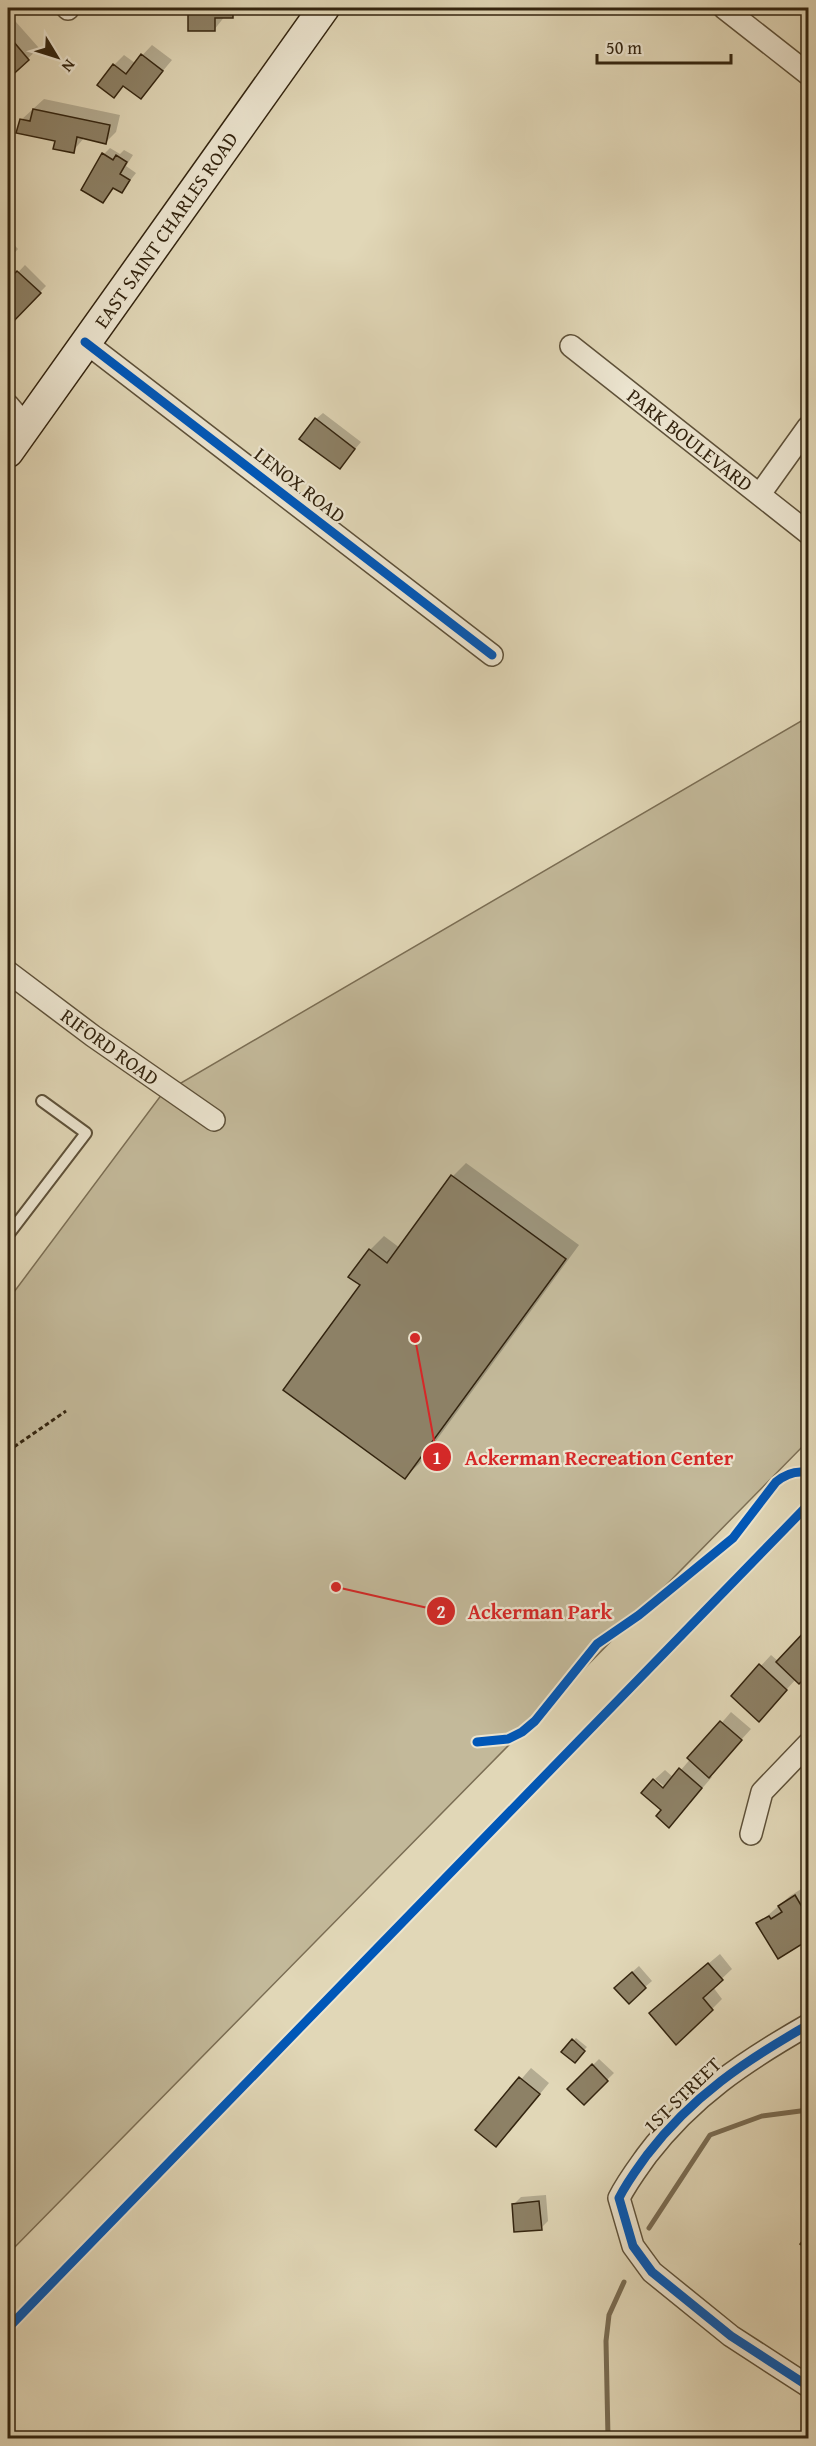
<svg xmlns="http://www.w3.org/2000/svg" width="816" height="2446" viewBox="0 0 816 2446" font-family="'Gentium Book Plus',serif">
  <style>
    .green { fill: #c3b99a; stroke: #7b6e54; stroke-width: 1.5 }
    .shadow { fill: #0003 }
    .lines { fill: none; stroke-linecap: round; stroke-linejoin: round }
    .stream { stroke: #786b52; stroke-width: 5 }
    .building { fill: #8d8166; stroke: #33240f; stroke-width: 1.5 }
    .lane-casing { stroke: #5e5139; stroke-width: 14 }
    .street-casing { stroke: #5e5139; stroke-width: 24 }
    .secondary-casing { stroke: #33240f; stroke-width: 33 }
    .path { stroke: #33240f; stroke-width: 3; stroke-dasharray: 4.5 3; stroke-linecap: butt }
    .lane { stroke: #ece5d0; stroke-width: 10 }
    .street { stroke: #ece5d0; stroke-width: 21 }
    .secondary { stroke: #ece5d0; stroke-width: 30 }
    .cycleway-casing { stroke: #ece5d0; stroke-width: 13 }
    .cycleway { stroke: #0057b8; stroke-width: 9 }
    .labels { text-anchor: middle; stroke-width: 4.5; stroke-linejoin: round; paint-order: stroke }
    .street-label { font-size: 20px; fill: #33240f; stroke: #ece5d0 }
    .leader { fill: none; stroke: #d62828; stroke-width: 2 }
    .callout-dot { fill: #d62828; stroke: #ece5d0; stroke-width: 2 }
    .mark-label { font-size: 18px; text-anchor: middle; font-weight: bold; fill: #fff }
    .callout-label { font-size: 21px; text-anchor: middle; font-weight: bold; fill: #d62828; stroke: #ece5d0; stroke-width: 4.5; stroke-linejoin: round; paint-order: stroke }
  </style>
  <rect width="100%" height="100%" fill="#e1d7b7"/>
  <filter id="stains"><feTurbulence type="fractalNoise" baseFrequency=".00333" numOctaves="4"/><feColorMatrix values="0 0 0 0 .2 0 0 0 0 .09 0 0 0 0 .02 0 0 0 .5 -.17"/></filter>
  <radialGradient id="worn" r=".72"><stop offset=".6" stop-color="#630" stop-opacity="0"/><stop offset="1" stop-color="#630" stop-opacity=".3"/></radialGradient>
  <path class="green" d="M808 717V1441L8 2254V1300L162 1094Z"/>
  <path class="shadow" d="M190 8H241L232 16H225L214 30 189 29Z
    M8 13 39 48 8 77Z
    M152 45 172 60 141 97 124 85 114 96V65L124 55 135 63Z
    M44 99 120 115 116 132 106 142 84 138 73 151 21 120Z
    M110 148 120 154 124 150 133 155 126 166 136 173 122 191 115 187 103 201 104 154Z
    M9 225 15 231 8 238 18 249 8 260V226Z
    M25 265 46 286 10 323 8 321V300L12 295 8 291V283Z
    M323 413 361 442 340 467 316 419Z
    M466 1163 579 1245 419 1464 405 1477 362 1285 370 1250 384 1236 400 1248 453 1176Z
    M808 1630V1673L799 1682 796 1679 769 1709 733 1696 771 1655 779 1662Z
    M731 1712 751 1729 709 1775 712 1777 679 1815 663 1810 670 1791 655 1779 665 1770 674 1778Z
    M806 1886H808V1937L806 1939 758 1924 790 1896Z
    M720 1954 732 1969 713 1987 722 1999 712 2009 661 2003Z
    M639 1966 652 1981 645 1987 622 1981Z
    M576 2038 587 2047 574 2061 563 2052Z
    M599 2059 614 2073 584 2103 569 2089Z
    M531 2068 549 2083 506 2135 477 2130Z
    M546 2195 548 2221 541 2228 514 2204 521 2197Z"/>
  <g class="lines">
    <path class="stream" d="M649 2228 710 2135 762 2116 808 2110
      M608 2438 606 2341 609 2315 624 2282"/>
  </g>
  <path class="building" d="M188 8H233V18H215V31H188Z
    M8 35 29 60 8 79Z
    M141 54 163 71 141 99 123 86 114 98 97 85 113 64 126 74Z
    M33 109 110 125 106 144 77 137 74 153 53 149 55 141 16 133 20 119 30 121Z
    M102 153 113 160 116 155 127 162 120 174 130 180 122 193 113 188 103 203 81 190Z
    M17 271 41 293 10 325 8 323V298L10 295 8 293V280Z
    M315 418 355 449 340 469 299 439Z
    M451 1175 566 1259 405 1479 283 1390 360 1285 348 1277 369 1249 387 1263Z
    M808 1628V1675L799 1684 776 1662Z
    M759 1664 787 1690 759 1722 731 1696Z
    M720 1721 742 1740 709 1778 687 1758Z
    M679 1768 702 1788 669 1828 656 1816 661 1810 641 1793 653 1779 663 1788Z
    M795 1895 808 1917V1932L804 1935 807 1941 778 1959 756 1923 769 1916 771 1919 782 1912 778 1906Z
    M708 1963 723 1980 703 1998 713 2010 676 2045 649 2013Z
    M632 1972 646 1988 629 2004 614 1988Z
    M572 2039 585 2051 575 2063 561 2052Z
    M592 2064 608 2081 584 2105 567 2089Z
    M519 2077 540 2094 496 2147 475 2130Z
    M539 2201 542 2230 514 2232 512 2204Z
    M808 2233V2250L800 2244Z"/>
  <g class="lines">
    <defs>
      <path id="lane" d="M8 1235 86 1133 42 1101"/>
      <path id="street" d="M67 8 68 9
        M724 8 808 74
        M85 342 492 655
        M571 346 808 533
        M8 405 26 426
        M760 494 808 427
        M8 972 93 1036 214 1120
        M751 1834 762 1792 808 1744
        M808 2025C745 2061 692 2096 647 2155 637 2169 627 2182 619 2198L633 2246 652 2272 731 2336 808 2386"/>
      <path id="secondary" d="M8 452 324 8"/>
    </defs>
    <use href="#lane" class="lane-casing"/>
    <use href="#street" class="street-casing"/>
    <use href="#secondary" class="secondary-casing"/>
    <path class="path" d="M8 1451 66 1411"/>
    <use href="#lane" class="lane"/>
    <use href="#street" class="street"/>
    <use href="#secondary" class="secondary"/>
    <defs>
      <path id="cycleway" d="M85 342 492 655
        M477 1742 508 1739 522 1732 535 1721 597 1644 639 1615 733 1538 776 1482C786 1474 796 1470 808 1473
        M808 2025C745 2061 692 2096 647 2155 637 2169 627 2182 619 2198L633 2246 652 2272 731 2336 808 2386
        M8 2328 808 1505"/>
    </defs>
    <use href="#cycleway" class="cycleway-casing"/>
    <use href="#cycleway" class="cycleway"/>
  </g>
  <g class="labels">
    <g class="street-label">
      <text transform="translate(166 230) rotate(-55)" y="7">EAST SAINT CHARLES ROAD</text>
      <text transform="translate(690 440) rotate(38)" y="7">PARK BOULEVARD</text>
      <text transform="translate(300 485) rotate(38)" y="7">LENOX ROAD</text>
      <text transform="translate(110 1047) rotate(36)" y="7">RIFORD ROAD</text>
      <text transform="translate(682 2095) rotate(-44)" y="7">1ST STREET</text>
    </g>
  </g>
  <path class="leader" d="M415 1338L437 1457M336 1587L441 1611"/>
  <g class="callout-dot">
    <circle cx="415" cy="1338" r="6"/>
    <circle cx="336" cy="1587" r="6"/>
    <circle cx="437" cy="1457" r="15"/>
    <circle cx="441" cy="1611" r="15"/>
  </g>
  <g class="mark-label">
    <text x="437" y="1464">1</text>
    <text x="441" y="1618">2</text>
  </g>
  <g class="callout-label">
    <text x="599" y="1465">Ackerman Recreation Center</text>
    <text x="540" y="1619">Ackerman Park</text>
  </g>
  <rect width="816" height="2446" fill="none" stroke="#e1d7b7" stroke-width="30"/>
  <rect x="9" y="9" width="798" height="2428" fill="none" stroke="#33240f" stroke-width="3"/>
  <rect x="15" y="15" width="786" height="2416" fill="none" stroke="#33240f" stroke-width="1.5"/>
  <g transform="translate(57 57) rotate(128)" stroke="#ece5d0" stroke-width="4.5" paint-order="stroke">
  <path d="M0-4.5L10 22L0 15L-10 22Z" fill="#33240f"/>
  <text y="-9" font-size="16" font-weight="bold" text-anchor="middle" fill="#33240f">N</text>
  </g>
  <path d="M597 54v9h134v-9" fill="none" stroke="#33240f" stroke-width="3"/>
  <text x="606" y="54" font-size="18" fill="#33240f" stroke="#ece5d0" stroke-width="4.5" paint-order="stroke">50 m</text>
  <rect width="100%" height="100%" filter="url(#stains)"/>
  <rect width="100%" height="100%" fill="url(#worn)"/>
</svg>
